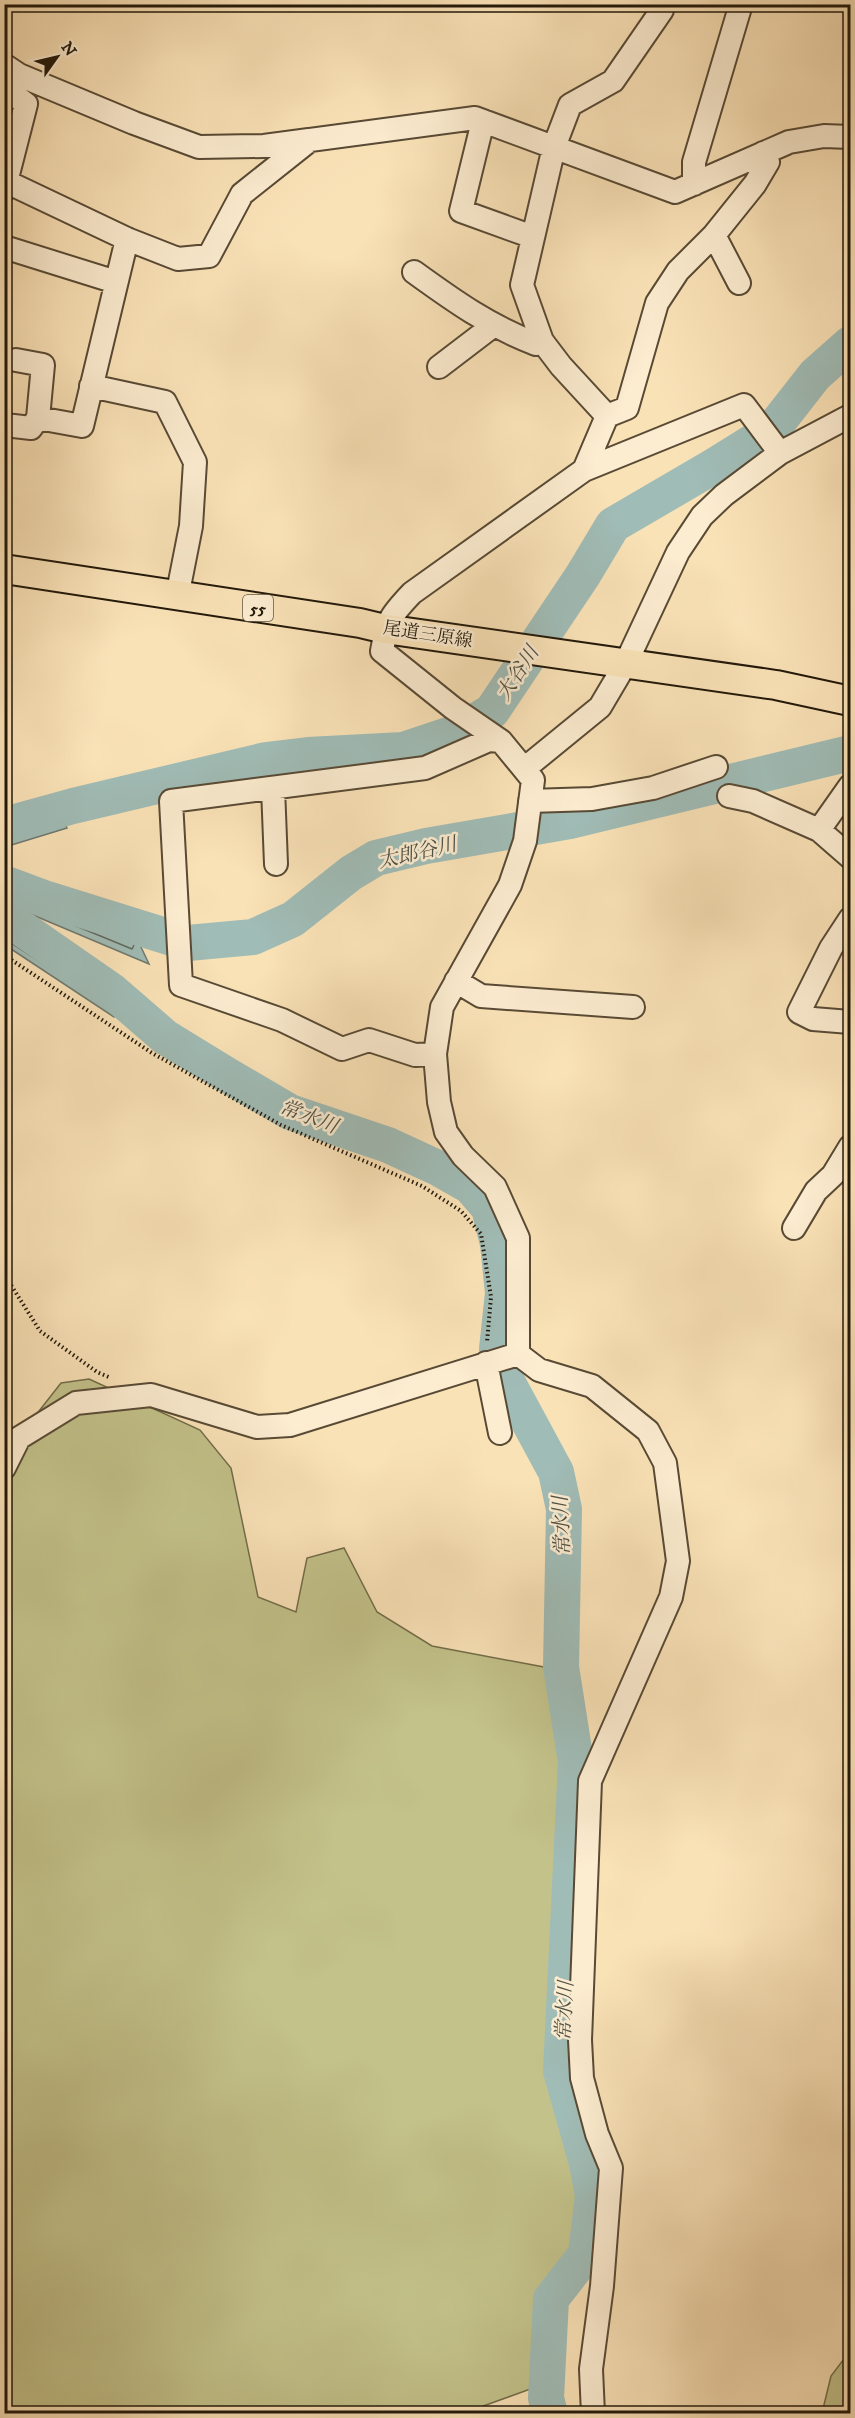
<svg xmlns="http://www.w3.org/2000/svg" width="855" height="2418" viewBox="0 0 855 2418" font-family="'IM FELL DW Pica','Noto Serif JP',serif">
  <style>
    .green { fill: #c3c28a; stroke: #726d4a; stroke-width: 1.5 }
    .water { fill: #a0bcb6; stroke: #6e7a71; stroke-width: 1.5 }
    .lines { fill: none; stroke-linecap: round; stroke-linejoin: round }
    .shore { stroke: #616a60; stroke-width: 1.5 }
    .river { stroke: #a0bcb6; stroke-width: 36 }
    .minor-casing { stroke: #584a35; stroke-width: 26 }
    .major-casing { stroke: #22180a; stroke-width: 32 }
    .path { stroke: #22180a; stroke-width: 4; stroke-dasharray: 1.5 3; stroke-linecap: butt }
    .minor { stroke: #fcecd0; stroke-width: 22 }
    .major { stroke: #fae2b7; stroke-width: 28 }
    .labels { text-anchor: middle; stroke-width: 5; stroke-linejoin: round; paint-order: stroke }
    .shield { fill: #fcecd0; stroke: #635845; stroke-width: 1.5 }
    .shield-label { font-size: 16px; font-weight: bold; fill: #22180a }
    .street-label { font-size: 18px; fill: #22180a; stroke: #fcecd0 }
    .water-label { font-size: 20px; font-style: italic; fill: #4e5146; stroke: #fcecd0 }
  </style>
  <rect width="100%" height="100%" fill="#fae2b7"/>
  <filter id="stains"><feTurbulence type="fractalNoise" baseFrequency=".00333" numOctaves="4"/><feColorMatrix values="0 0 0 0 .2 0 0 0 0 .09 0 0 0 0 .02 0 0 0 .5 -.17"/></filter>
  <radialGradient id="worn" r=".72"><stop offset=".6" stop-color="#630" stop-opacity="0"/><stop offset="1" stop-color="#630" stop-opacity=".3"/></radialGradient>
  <path class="green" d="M89 1379 200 1430 231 1468 258 1597 296 1612 307 1558 344 1548 377 1612 432 1646 549 1668 563 1763 549 2073 575 2166 581 2197 574 2249 539 2294 536 2387 464 2413H5L4 1482 25 1429 61 1383Z
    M850 2351V2413H822L831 2376Z"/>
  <path class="water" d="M56 805 67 828 5 847V816Z
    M4 874 125 913 149 964 21 910 134 995 114 1017 5 945Z"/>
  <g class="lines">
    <path class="shore" d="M4 821 51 812 57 822 55 825 4 841
      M4 880 121 918 134 945 132 949 30 907 23 908 20 914C23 928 106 982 122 994L123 998 115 1008H111L10 942 4 941
      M4 888 24 896C19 906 7 909 16 924L67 963 68 967 64 968 14 935 4 933
      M71 910 114 924 118 933 115 935 69 915 67 911Z"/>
    <path class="river" d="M4 825 73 806 266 760 308 755 403 750 460 731 492 711 583 575 613 525 714 466 772 430 815 375 850 344
      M4 883 47 899 188 943 253 937 293 919 351 873 376 858 426 846 570 821 850 753
      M4 916 112 991 165 1037 227 1075 290 1112 388 1145 440 1169 470 1186 489 1208 498 1244 503 1293 497 1349 502 1372 556 1472 564 1509 561 1667 576 1762 561 2071 587 2163 593 2196 586 2254 551 2299 546 2398 550 2414"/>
    <defs>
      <path id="minor" d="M4 65 19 75 134 123 199 147 264 146 309 140
        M4 87 26 104 4 190
        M483 121 461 211 533 237
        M7 182 127 239 178 259 209 256 242 194 310 140 475 118 675 192 789 142 824 136 850 137
        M694 184V162L741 4
        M714 235 739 283
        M4 247 116 282
        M414 272C454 301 489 326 536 344L542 341
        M439 367 494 325
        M91 386 165 402 195 462 191 526 177 597
        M607 416 627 408 657 303 678 271 714 235 755 184 768 162 763 153
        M38 418 82 426 127 239
        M5 425 31 428 38 418 43 365 16 360
        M584 470 744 405 780 453
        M501 741 453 708 382 651C387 620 391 615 412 593L584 470 607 416 561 366 542 341 522 285 554 147 570 105 613 81 662 10 663 4
        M524 769 600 707 626 663 678 552 702 516 724 495 780 453 850 416
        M273 788 276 864
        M729 796 753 801 819 830 850 857
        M530 801 592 799 653 788 716 767
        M819 830 850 786
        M850 919 831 948 799 1012 813 1019 850 1022
        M456 981 481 996 633 1007
        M435 1054 415 1055 369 1040 342 1049 282 1020 181 985 171 801 425 768 489 740 501 741 533 780 525 841 510 885 442 1007 435 1054 439 1102 446 1132 463 1156 495 1187 518 1238V1354L539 1370 592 1386 648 1431 665 1463 678 1561 671 1597 590 1781 580 2040 582 2078 597 2134 611 2168 602 2286 591 2369 593 2414
        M794 1228 816 1191 833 1175 850 1147
        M486 1363 500 1433
        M4 1468 19 1438 76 1403 151 1395 257 1427 290 1425 518 1354"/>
      <path id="major" d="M4 569 360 623 385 629 776 685 850 701"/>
    </defs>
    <use href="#minor" class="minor-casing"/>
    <use href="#major" class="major-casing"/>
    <path class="path" d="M4 955 152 1053 281 1125 422 1186 461 1211 481 1234 491 1297 487 1342
      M4 1274 40 1331 97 1372 111 1378"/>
    <use href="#minor" class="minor"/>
    <use href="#major" class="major"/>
  </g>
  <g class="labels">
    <rect class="shield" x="243" y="595" width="30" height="26" rx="4.5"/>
    <g class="shield-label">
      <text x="258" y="614">55</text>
    </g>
    <g class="street-label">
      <text transform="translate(428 634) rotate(9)" y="6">尾道三原線</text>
    </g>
    <g class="water-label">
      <text transform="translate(517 673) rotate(-57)" y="7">大谷川</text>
      <text transform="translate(417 852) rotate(-13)" y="7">太郎谷川</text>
      <text transform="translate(309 1116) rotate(21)" y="7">常水川</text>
      <text transform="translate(561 1526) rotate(-93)" y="7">常水川</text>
      <text transform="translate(564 2011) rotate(-87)" y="7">常水川</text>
    </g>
  </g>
  <rect width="855" height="2418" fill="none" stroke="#fae2b7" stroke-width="24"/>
  <rect x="6" y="6" width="843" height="2406" fill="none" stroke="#22180a" stroke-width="3"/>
  <rect x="12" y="12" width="831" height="2394" fill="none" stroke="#22180a" stroke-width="1.5"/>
  <g transform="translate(57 57) rotate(56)" stroke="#fcecd0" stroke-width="4.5" paint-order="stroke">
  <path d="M0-4.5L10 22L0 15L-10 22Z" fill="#22180a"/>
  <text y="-9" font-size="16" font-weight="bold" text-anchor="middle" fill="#22180a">N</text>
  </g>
  <rect width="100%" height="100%" filter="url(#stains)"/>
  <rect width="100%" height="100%" fill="url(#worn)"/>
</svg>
